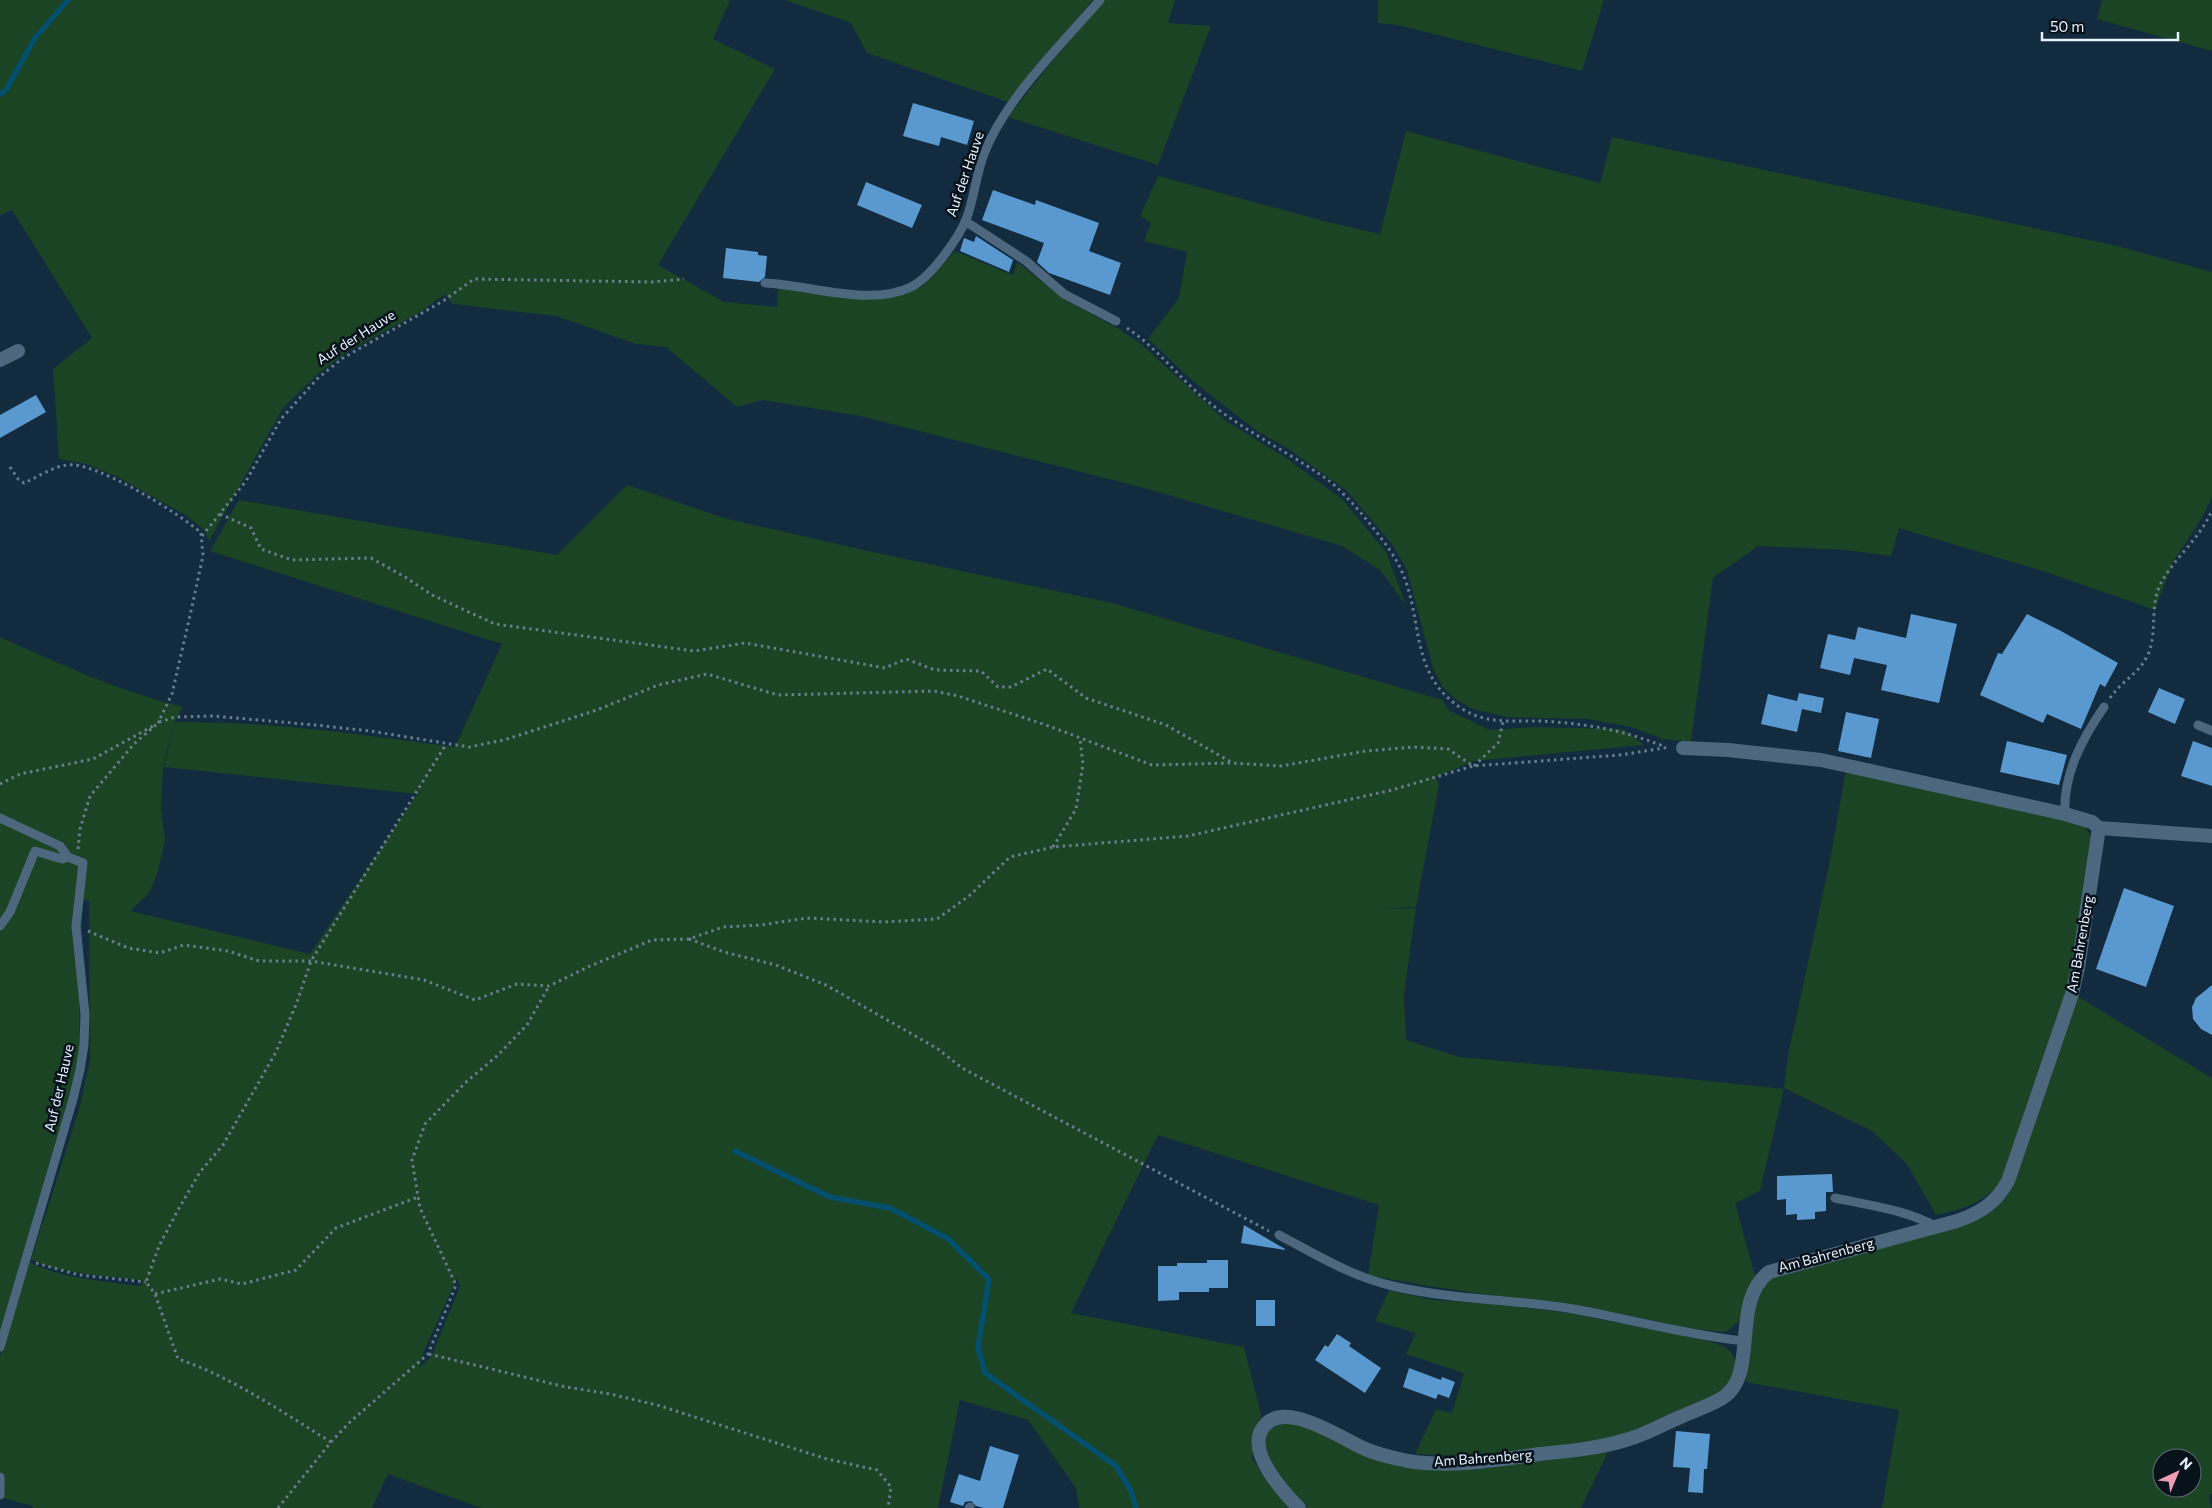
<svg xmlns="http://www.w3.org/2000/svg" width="2212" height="1508" viewBox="0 0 2212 1508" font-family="Commissioner,sans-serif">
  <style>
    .green { fill: #1a4424; fill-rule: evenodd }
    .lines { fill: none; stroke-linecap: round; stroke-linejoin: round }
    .stream { stroke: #044e6e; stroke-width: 5.5 }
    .building { fill: #5a99cf }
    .path { stroke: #6a7d8e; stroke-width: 3; stroke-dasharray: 2.5 4; stroke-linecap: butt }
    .service { stroke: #4c677e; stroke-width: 9 }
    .minor { stroke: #4c677e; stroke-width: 14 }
    .labels { text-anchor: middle; stroke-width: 5; stroke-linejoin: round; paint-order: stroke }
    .street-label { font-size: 14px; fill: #e8f3ff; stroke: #08121b }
  </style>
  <rect width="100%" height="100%" fill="#122b3f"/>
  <path class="green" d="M0 0H730L713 39 775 69 658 265 724 302 777 307 778 285 834 296 887 298 923 286 955 251 1013 275 1017 262 1066 300 1119 329 1141 344 1226 421 1286 458 1342 499 1386 552 1406 605 1380 570 1342 546 1148 489 860 416 763 400 737 407 666 347 636 344 556 316 453 304 445 295 449 288 445 294 420 312 347 352 318 374 283 408 209 541 204 530 187 516 116 476 86 464 59 459 53 369 92 338 12 210 0 215Z
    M785 0H1093L1008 102 867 53 851 23Z
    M1104 0H1175L1168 23 1211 26 1158 165 1008 117 1049 65Z
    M1378 0H1604L1582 71 1397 25 1378 23Z
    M2102 0H2212V51L2097 19Z
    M1406 131 1600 183 1612 137 2117 246 2212 272V497L2203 516 2173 562 2155 610 2046 572 1899 528 1891 556 1845 550 1758 546 1713 578 1691 742 1663 739 1631 727 1588 719 1507 717 1473 709 1454 698 1442 686 1433 668 1407 570 1392 544 1346 490 1287 448 1257 431 1194 382 1148 339 1179 298 1187 252 1144 241 1151 223 1140 216 1158 176 1324 221 1380 234Z
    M627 485 724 518 868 551 1112 603 1442 700 1450 711 1490 730 1534 727 1623 729 1644 745 1474 761 1436 777 1439 785 1416 907 1374 909 1416 908 1404 995 1406 1040 1459 1057 1641 1074 1784 1089 1760 1191 1735 1203 1755 1276 1739 1321 1726 1332C1686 1331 1646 1317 1606 1311 1527 1299 1447 1291 1368 1275L1379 1205 1158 1135 1071 1313 1244 1347 1263 1422 1257 1435 1252 1458 1268 1483 1296 1508H1079L1076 1488 1028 1420 960 1400 938 1508H481L388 1474 372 1508H33V1506L3 1498 0 1474V1356L30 1262C56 1278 110 1282 141 1286L143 1281C107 1274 64 1277 31 1259L79 1110 90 1060 89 901 83 900 79 980 80 1060 0 1332V637C59 664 119 691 183 707L175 721 163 766 161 809 165 840 158 872 149 893 130 911 310 954 417 794 164 767 175 722C270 721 362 735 455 747L502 644 210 551 239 500 557 555ZM457 1278 460 1286 432 1355 419 1369 424 1351Z
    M1846 770 2078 822 2086 828 2092 838 2067 995 2003 1179C1983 1204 1967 1208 1936 1215L1907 1164 1872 1131 1784 1088 1788 1055 1829 865Z
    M2077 996 2212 1078V1494H2209L2211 1508H1882L1899 1410 1746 1382 1749 1327 1761 1288 1771 1277 1975 1220 1995 1209 2009 1192ZM2162 1458H2192V1488H2162Z
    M1389 1290 1432 1300 1496 1304 1569 1313 1708 1341C1722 1345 1735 1349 1736 1366 1738 1388 1704 1401 1687 1408 1665 1418 1643 1428 1620 1435 1561 1453 1476 1458 1415 1454L1436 1409 1452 1413 1464 1373 1406 1354 1416 1333 1375 1321Z
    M1291 1420 1376 1457 1442 1463 1611 1446 1581 1508H1308L1270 1475 1257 1455 1265 1431Z"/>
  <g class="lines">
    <path class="stream" d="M0 94 6 90 35 38 68 0
      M735 1151 830 1197 890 1208 947 1238 989 1279 978 1348 985 1373 1116 1466 1131 1491 1136 1508"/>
  </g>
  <path class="building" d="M913 103 974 121 967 145 941 137 939 146 903 136Z
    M866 182 922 205 912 228 857 205Z
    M993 190 1035 205 1036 200 1099 223 1089 251 1121 263 1110 295 1049 273 1037 262 1044 243 982 220Z
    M976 236 1013 260 1009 272 960 251 964 238 974 242Z
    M726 248 758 252V255L767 256 765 277 759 282 723 278Z
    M36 395 46 412 0 438V415Z
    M1911 614 1957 624 1939 703 1881 690 1887 665 1854 658 1850 675 1820 668 1828 634 1855 640 1858 627 1906 638Z
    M2027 614 2061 631 2118 663 2105 687 2100 684 2081 729 2047 714 2043 723 1980 695 1998 653 2002 654Z
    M2159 688 2185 699 2175 724 2148 712Z
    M1799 693 1824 698 1821 713 1802 709 1797 732 1761 724 1768 694 1797 701Z
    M1846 712 1879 719 1871 758 1838 751Z
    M2007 741 2067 755 2059 785 2000 772Z
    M2193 741 2212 748V786L2181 776Z
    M2124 888 2174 906 2146 987 2096 969Z
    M2212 985V1035L2201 1029 2193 1019 2192 1007 2196 998Z
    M1832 1174 1833 1192H1826V1211L1815 1212V1219L1797 1220V1214L1786 1215V1199L1777 1200V1176Z
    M1244 1225 1285 1249V1250L1241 1243Z
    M1207 1260H1228V1288H1209V1292H1179V1300L1158 1301V1266H1177V1263H1207Z
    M1256 1300H1275V1326H1256Z
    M1337 1334 1351 1343 1349 1346 1381 1368 1365 1393 1315 1360 1325 1345 1328 1347Z
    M1409 1368 1441 1380 1442 1377 1455 1382 1449 1398 1438 1394 1436 1399 1403 1387Z
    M1676 1431 1710 1434 1707 1469H1704L1703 1493 1688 1492 1690 1468 1673 1467Z
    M990 1446 1019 1455 1003 1508H984L976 1506 971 1501 965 1502 963 1506 950 1502 959 1474 980 1481Z"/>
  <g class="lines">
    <path class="path" d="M1127 328C1159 349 1181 381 1211 404 1248 433 1290 453 1328 480 1347 494 1384 539 1396 560 1427 613 1404 673 1464 710 1486 723 1509 721 1534 721 1550 721 1567 723 1583 725 1613 729 1637 736 1666 747
      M10 467 18 479 24 483C38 477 52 467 67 465 93 460 181 514 201 533L203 556 191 611 172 694 158 723
      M220 514 251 528 261 549 292 560 371 558 405 577 432 595 495 624 694 651 745 643 885 668 906 659 935 670 981 671 998 687H1011L1047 669 1086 698 1166 725 1231 762
      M202 536 246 481 281 419 317 379 343 358 443 301 474 279 653 282 684 279
      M2110 698C2122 680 2141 673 2149 652 2157 630 2150 606 2160 585 2173 559 2200 539 2212 510
      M1474 766 1498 743 1503 722
      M0 784 20 774 93 759 153 726
      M1053 847 1076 809 1083 764 1080 739
      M78 849 80 829 90 796 134 744 159 722 175 717 213 716 315 725 370 731 469 747 504 740 597 710 658 685 707 674 778 695 934 691 958 696 1046 725 1152 765 1232 763 1281 766 1366 751 1414 747 1448 749 1473 766
      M88 931 128 948 160 953 184 945 228 951 259 961H311L424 980 475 1000 517 984 549 986 588 967 652 940 689 939 723 927 761 925 807 918 885 922 937 919 969 896 1010 857 1053 847 1188 836 1392 790 1473 766 1620 755 1670 747
      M689 939 724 952 776 965 826 985 938 1049 962 1068 1269 1231
      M36 1263 79 1275 146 1282
      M155 1294 220 1279 242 1284 296 1270 336 1228 418 1197
      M429 1354 566 1387 610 1394 657 1405 827 1459 877 1470 891 1487 888 1508
      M331 1442C282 1412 232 1377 178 1359L155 1294 146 1282 159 1246 178 1210 200 1172 223 1145 276 1052 297 1002 311 961 445 746
      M278 1508 331 1442 350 1422 428 1354 456 1285 420 1208 412 1160 425 1124 465 1083 498 1055 527 1025 549 986"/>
    <path class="service" d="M965 221 1026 261 1064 294 1116 321
      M765 283C810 285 869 307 911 287 931 277 957 240 966 220 974 199 976 175 984 154 1005 99 1061 45 1100 0
      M2198 725 2212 731
      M2065 814C2063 774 2082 739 2104 707
      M0 818 60 846 68 857 83 863 76 926 85 1014 84 1045 80 1070 73 1099 0 1347
      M0 926 10 912 35 851 62 859 68 857
      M1835 1198C1869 1205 1906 1210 1937 1227
      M1279 1235C1315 1254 1352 1277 1393 1286 1452 1300 1513 1299 1573 1309 1630 1319 1686 1335 1744 1341
      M0 1477V1495
      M969 1508 970 1507"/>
    <path class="minor" d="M0 360 18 351
      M1683 748 1728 750 1821 760 2065 814 2092 822 2099 828 2212 836
      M1299 1508C1284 1493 1249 1455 1261 1431 1279 1395 1340 1438 1365 1449 1379 1455 1393 1458 1408 1461 1451 1468 1498 1460 1540 1454 1570 1451 1601 1448 1629 1439 1646 1434 1662 1425 1678 1418 1691 1412 1706 1407 1719 1400 1762 1378 1728 1304 1769 1272L1957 1221C1980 1213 1996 1203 2008 1181L2072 994 2078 968 2099 828"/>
  </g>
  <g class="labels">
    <g class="street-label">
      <text transform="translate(965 174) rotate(-71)" y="5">Auf der Hauve</text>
      <text transform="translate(356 337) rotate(-32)" y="5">Auf der Hauve</text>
      <text transform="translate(2080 944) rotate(-80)" y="5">Am Bahrenberg</text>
      <text transform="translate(59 1088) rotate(-77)" y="5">Auf der Hauve</text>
      <text transform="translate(1826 1255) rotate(-15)" y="5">Am Bahrenberg</text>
      <text transform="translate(1483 1458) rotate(-4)" y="5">Am Bahrenberg</text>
    </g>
  </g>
  <g transform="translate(2177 1473) rotate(44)"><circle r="24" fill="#08121b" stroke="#626c76"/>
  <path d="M0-4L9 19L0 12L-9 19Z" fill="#f19ab3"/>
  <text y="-8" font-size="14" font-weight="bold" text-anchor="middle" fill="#e8f3ff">N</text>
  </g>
  <path d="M2042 32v8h136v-8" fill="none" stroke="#e8f3ff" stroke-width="2.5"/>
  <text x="2050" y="32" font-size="15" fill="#e8f3ff" stroke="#08121b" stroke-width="4" paint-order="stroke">50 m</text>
</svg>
